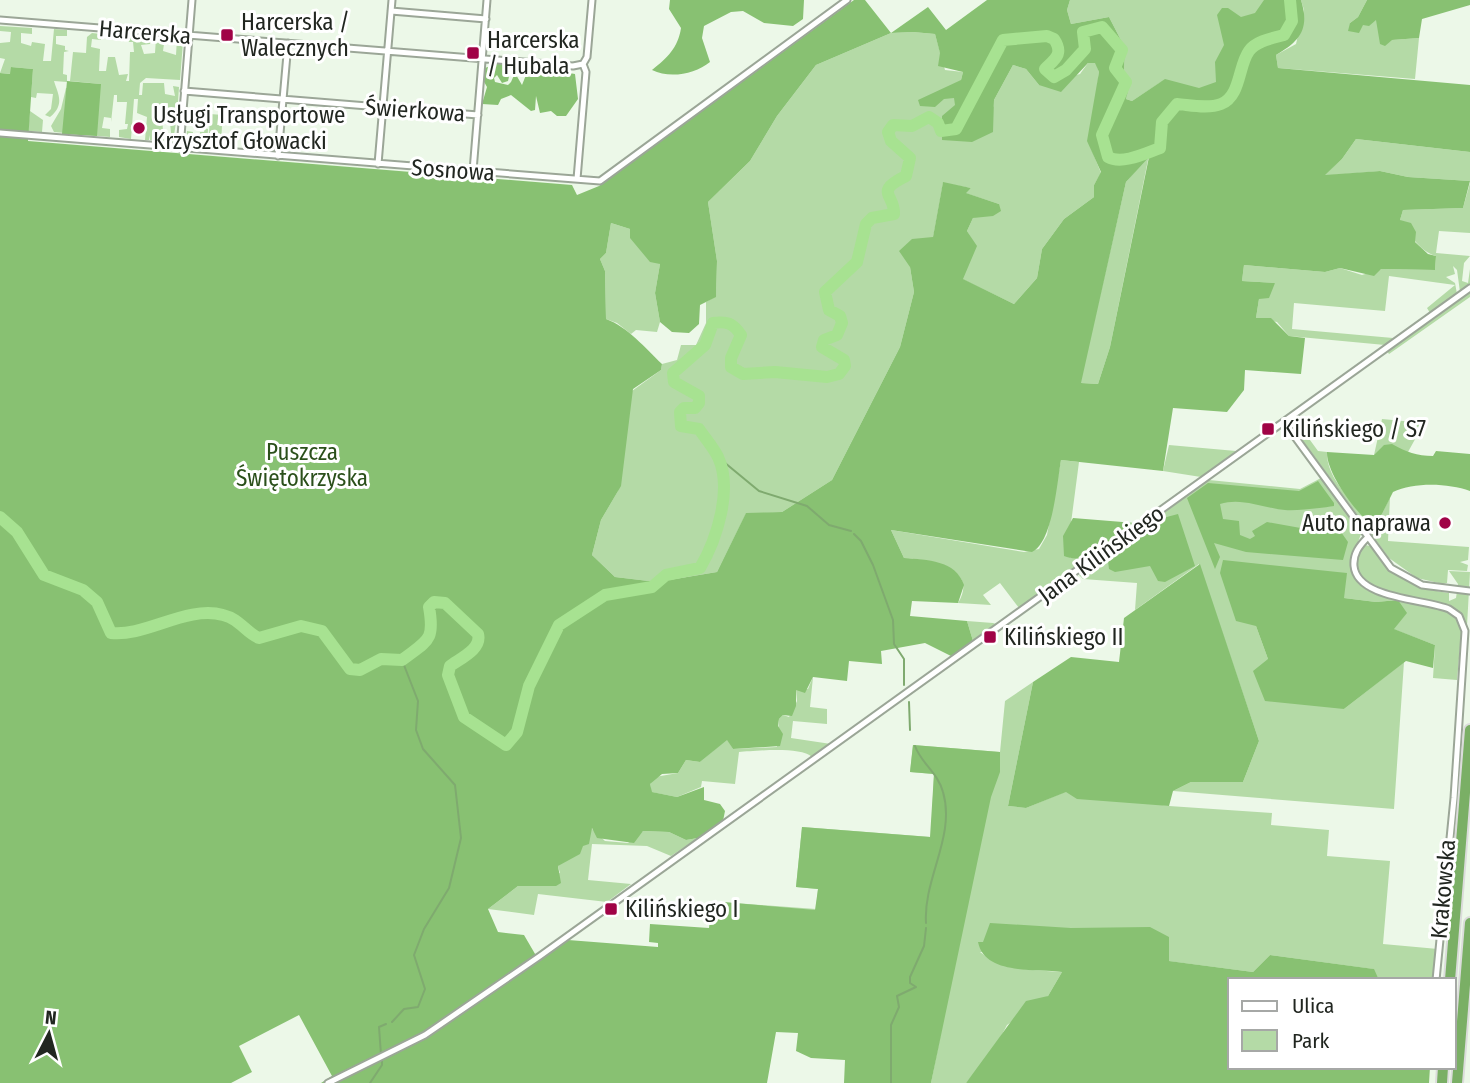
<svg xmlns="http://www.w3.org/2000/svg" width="1470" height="1083" viewBox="0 0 1470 1083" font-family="'Fira Sans Condensed',sans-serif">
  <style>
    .green { fill: #b4daa6 }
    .forest { fill: #88c172; fill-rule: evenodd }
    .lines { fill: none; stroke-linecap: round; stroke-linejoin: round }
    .stream { stroke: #7faa6f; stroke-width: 2 }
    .river { stroke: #a7e291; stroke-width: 12 }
    .street-casing { stroke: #9ba697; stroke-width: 9 }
    .highway-casing { stroke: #dbdcdb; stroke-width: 14 }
    .street { stroke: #fff; stroke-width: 5 }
    .highway { stroke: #7aaf65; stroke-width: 10 }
    .poi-dot { fill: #a00346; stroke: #fff; stroke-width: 2.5 }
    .labels { text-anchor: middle; stroke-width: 6; stroke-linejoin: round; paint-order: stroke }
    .poi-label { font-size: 23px; fill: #212620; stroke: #fff; text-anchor: start }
    .street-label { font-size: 23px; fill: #212620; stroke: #fff }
    .park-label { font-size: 23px; fill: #2b501b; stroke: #fff }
  </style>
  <rect width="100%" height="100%" fill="#ecf8e8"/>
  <path class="green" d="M1070 0H1284L1216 101 1161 82 1132 101 1126 99 1129 82 1124 72 1125 48 1109 17 1071 24 1067 10Z
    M1301 0H1367L1358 17 1350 23 1364 25 1377 19 1392 40 1419 38 1415 79 1278 68 1276 55 1296 44 1304 10Z
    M0 26 32 28V34L21 33V43L31 46 32 42 45 44 43 61H51L54 29 67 30V36H56V44L65 46V50L69 51 64 52 63 74 67 75V82L54 81C57 92 66 104 50 117L45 115 51 109 53 94 37 93 36 98 31 97 33 69 11 67V74L0 73 5 59 0 58V43L10 42 11 32 0 31Z
    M913 32 935 34 945 70 963 72 961 80 994 107V100L1013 65 1026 69 1039 85 1080 74 1088 63H1096L1099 72 1090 146 1101 173 1094 185V197L1064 219 1042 249 1037 278 1014 304 962 279 976 246 967 231 973 218 999 204 965 193 971 188 943 183 933 238 910 267 914 292 900 347 832 480 782 512 746 514 717 572 657 582 615 577 592 555 601 520 618 491 632 391 661 370 662 364 677 360 681 345H696L706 323V302L716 296 717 261 708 202 750 161 777 116 816 65 891 33Z
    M92 33 101 34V40L92 39 91 47 100 49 99 71H106L108 57H115L119 75 128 74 126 81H129L130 52H134L133 42H129L127 36 151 38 150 44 141 45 144 54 155 53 156 38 164 42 165 38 174 39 164 44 163 51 176 55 177 39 183 42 180 80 146 78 140 83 139 95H142L143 83H164L165 94 175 96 173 86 179 87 177 117 167 116 168 103H162L163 135 171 133 170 122H176L173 142 150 140 149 135V140H145L147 117 137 113 138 99H134L131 139 119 137V130L127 129 128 124H125L127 102H117V95H114L111 122V118L104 117 102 128 110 129V137L54 132 51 126 61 109 66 88 101 84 70 81 73 52 86 53 87 37Z
    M30 111 43 120 42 132 28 131Z
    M210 114 223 115 218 118 217 125H222L221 146V135H209Z
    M205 128 208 129 207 145 186 143 187 131 193 132 192 140 199 143 200 132H204Z
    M1356 139 1470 152V181L1408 177 1380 171 1323 176 1342 159Z
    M1149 155 1110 347 1098 384 1080 383 1126 182Z
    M1470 183V233L1439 231 1436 253 1470 256 1464 263 1462 281 1468 283 1470 269V284L1460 292 1457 270 1453 266 1455 274 1446 277 1455 283 1457 294 1430 313 1427 308 1455 285 1389 276 1385 311 1294 303 1292 329 1393 338 1385 345 1289 336 1277 322 1256 318 1259 299 1275 283 1242 281 1244 265 1325 272 1340 268 1362 275 1381 269 1435 270 1436 256C1419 251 1410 234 1400 220L1403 210 1463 208Z
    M611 223 630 229 660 264 655 293 660 322 657 332 636 330 631 334 617 323 606 319 605 271 600 259 606 253Z
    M1470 292V297L1389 354 1387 351Z
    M1294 418 1318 451 1327 452C1326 478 1352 499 1365 520L1382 514 1390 497 1388 541 1469 547 1468 560 1460 562 1468 565 1467 571 1448 570 1447 583 1443 584 1417 578 1389 558 1295 430Z
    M1382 419 1424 423 1408 452 1374 455Z
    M1169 445 1236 451 1201 477 1163 471Z
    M1061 460 1079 462 1071 523 1070 558H1088L1019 608 1000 583 983 595 991 605 958 603C980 567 928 560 904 558L891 530 1024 552 1039 549 1047 535Z
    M1321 478 1361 534 1351 561 1359 584C1386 609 1444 590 1462 626L1457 680 1433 678 1435 645 1393 629 1398 600 1376 602 1344 598 1256 626 1268 659 1344 709 1404 662 1394 809 1173 791 1191 782H1243L1259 741 1199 564 1135 610 1137 583 1083 579 1079 575 1209 480 1300 489Z
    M1365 545 1370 546C1392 576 1411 588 1449 593V601L1456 598 1458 584 1449 571 1470 572 1467 626 1459 613 1449 606C1429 599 1320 588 1365 545Z
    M967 621 993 623 996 624 973 641Z
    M813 677 810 707 827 709V724L793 721 791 738 831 744 812 757C800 746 755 751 739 752L735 784 702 781 701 787 677 797 651 792 650 784 655 777 678 773 686 760 700 762 727 739 733 749 777 747 779 719 783 715 789 717 797 701 796 690 808 689Z
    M1033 682 1008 806 1026 808 1067 791 1169 806 1272 813 1271 825 1329 830 1327 856 1390 861 1383 944 1438 949 1436 980H1379L1373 969 1270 955 1253 972 1168 961 980 952C1005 971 1032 970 1062 972L1048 996 1007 1025 992 1053 966 1083H931L959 940 711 910 720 911 722 902 816 909 818 889 796 887 802 827 931 837 934 774 910 772 913 745 1000 752 1005 701Z
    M591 828 605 841 628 843 643 831 669 832 686 840 698 838 671 856 647 846 592 844 588 880 631 884 607 902 538 894 534 915 488 909 518 886 560 873 558 866Z"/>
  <path class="forest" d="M670 0H804L803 19 793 26 764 23 743 11 731 12 704 26 702 38 710 62C695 74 670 79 652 70 667 58 678 48 681 28L669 9Z
    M854 0H865L891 33 928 7 946 30 987 0H1070L1067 10 1071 24 1109 17 1125 48 1124 72 1130 82 1126 99 1132 101 1165 79 1199 88 1216 82 1215 62 1224 45 1217 15 1222 8H1228L1241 17 1255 13 1264 0H1301C1310 29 1300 41 1276 55L1278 68 1470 85V152L1356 139 1342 159 1325 175 1380 171 1408 177 1470 181 1463 208 1403 210 1400 220 1411 223 1416 232 1415 242 1428 254 1436 256 1435 270 1381 269 1374 276 1340 268 1325 272 1244 265 1242 281 1275 283 1269 298 1259 299 1256 318H1271L1289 336 1305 338 1301 374 1245 370 1244 390 1227 412 1173 408 1163 471 1061 460C1057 482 1053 542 1032 552L891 530 904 558C927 560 956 560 964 585L958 603 912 601 910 616 967 621 973 641 951 656 925 643 881 651 882 664 849 661 847 681 813 677 805 693 796 690V706L792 716 783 715 779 719 778 726 783 734 780 746 733 749 727 740 700 762 686 760 678 773 662 774 650 784 652 792 677 797 704 787V800L720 804 725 811 723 821 698 838 686 840 669 832 643 831 634 843 597 838 592 828 589 844 583 846 580 854 558 866 561 883 556 886H518L488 909 498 932 524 935 538 959 568 940 658 947V943L649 942 650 924 709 928 711 910 720 911 722 902 815 910 818 889 796 887 802 827 930 837 934 774 910 772 913 745 1000 752V772L991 797 931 1083H844L845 1060 811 1058 796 1051 798 1033 776 1032 767 1083H321L332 1076 299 1015 239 1046 252 1072 231 1083H0V73L10 74 11 67 33 69 28 141 572 185 577 195 599 186ZM913 32 935 34 940 53 938 66 963 72 961 80 918 100 920 106 935 107 944 99 954 98 955 105 942 116V140L972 142 993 132 994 100 1013 65 1026 69 1039 85 1061 92 1088 63H1095L1099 72 1087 141 1101 172 1094 185V197L1064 219 1042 249 1037 278 1014 304 963 279 977 246 967 231 973 218 993 216 1001 211 999 204 966 193 971 188 943 182 933 237 912 239 899 251 910 267 914 292 900 347 832 480 782 512 746 513 717 572 657 582 615 577 592 555 601 520 621 486 633 389 661 370 662 364C645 348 628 327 606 319L605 271 600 259 606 253 611 223 630 229V238L650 262 660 264 655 293 660 322 672 332 689 333 699 324 700 305 716 297 717 261 708 202 750 161 777 116 816 65 891 33ZM1149 157 1110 347 1098 384 1081 383 1126 182Z
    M1367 0H1470V5L1422 19 1419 38 1392 40 1385 46 1380 44 1376 20 1369 26 1363 25 1359 33 1348 31 1350 23 1358 17Z
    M499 63 511 68 508 81 502 83 497 75 494 78 495 82 508 85 511 82 515 73 522 85 526 75 540 68 575 74 578 99 566 116H557L551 111 540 113 536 96 535 110 531 111 511 95 501 99 498 105 482 104 487 87 483 80 485 68Z
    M67 81 101 84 97 136 62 134Z
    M1392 444C1406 452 1417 456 1433 456L1436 451 1470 454V491C1448 483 1414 482 1393 492L1382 514 1371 524C1355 512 1326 472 1327 452L1374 455 1384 445Z
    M1318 481 1334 503V506C1321 508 1297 511 1285 510 1262 508 1242 497 1220 504L1223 519 1239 521 1240 535 1250 539 1255 536 1252 531 1267 522 1334 534 1341 532 1348 542 1343 560 1246 552 1214 543 1220 557 1215 569 1187 498 1208 483 1299 491Z
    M1178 514 1195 566 1165 582 1158 581 1150 566 1115 572 1109 569 1108 561 1125 542 1163 518Z
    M1073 518 1135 523C1116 538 1089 567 1064 556L1063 536Z
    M1223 560 1347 573 1344 598 1376 602 1398 600 1407 613 1394 629 1435 645 1433 668 1406 661 1344 709 1265 701 1253 671 1268 659 1256 626 1236 621 1220 573Z
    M1200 564 1259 741 1243 782H1191L1173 791 1169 806 1077 799 1066 792 1026 808 1008 806 1033 682 1071 657 1119 662 1124 618Z
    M990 923 1071 928 1150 927 1169 937V961L1253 972 1270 955 1374 969 1379 980H1230V1067H1430L1429 1083H966L1026 1001 1048 996 1062 972C1037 968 985 976 978 942H983Z"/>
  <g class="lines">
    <path class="stream" d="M719 458 759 491 807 506 829 525 851 531
      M854 534 861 541 873 565 893 620 894 644 904 659V685
      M909 702 910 730
      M915 746C921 763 938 773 943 792 956 836 923 879 926 923
      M392 1022 404 1009 418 1007 425 989 414 955 424 929 449 888 461 838 455 785 423 749 416 730 418 701 402 660
      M381 1055 379 1027 386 1024
      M370 1083 382 1065V1060
      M891 1083V1025L899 1007 897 996 916 987 910 983V977L924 946 926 928"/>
    <path class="river" d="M0 517 17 532 44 575 83 590 97 602 111 633C145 637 187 605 223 615 240 619 245 632 259 638L301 626 322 631 350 669 360 670 381 659 402 660C428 640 435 641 429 607L434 602 445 603 478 634C482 649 461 658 450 666L448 675 464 717 506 745 517 732 529 686 559 625 605 595 652 587 666 575 700 568C717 539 733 489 718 457 713 447 705 438 699 429L681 426 680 412 684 408H695L699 403V396L674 382 673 373 705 345 713 323C727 321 733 323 741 335L731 358V367L743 374 775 372 827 377 839 374 845 366 844 360 822 347 824 340 837 335 842 323 840 316 829 310 825 292 857 262 866 224 872 218 894 214C895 194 873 192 906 176L910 158 891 141 888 132 893 125 912 126 929 117 938 123 941 131 956 129 1003 40 1047 36 1054 39C1064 54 1055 59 1045 69L1054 77 1066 70 1085 49 1083 32 1102 27 1122 50 1115 68 1126 82 1102 135 1108 157C1122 165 1146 153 1160 148L1162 122 1177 104C1190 105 1208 109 1221 104 1241 96 1238 66 1249 51 1256 41 1273 38 1284 35L1292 21 1290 0"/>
    <defs>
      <path id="street" d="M391 11 486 19
        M0 20 573 66 583 64
        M184 91 478 115
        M0 133 600 181 847 0
        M180 148 192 0
        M278 156 288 43
        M378 164 392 0
        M473 171 487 0
        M577 179 586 72 583 64 587 57 592 0
        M1284 422 1391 568 1422 585 1470 591
        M1367 538C1359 546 1353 554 1354 566 1357 599 1425 599 1449 609L1459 616 1465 631 1454 798 1436 980
        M328 1083 425 1035 540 956 1470 288"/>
      <path id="highway" d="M1450 980 1470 730
        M1442 1083 1443 1067
        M1457 1083 1470 923"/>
    </defs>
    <use href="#street" class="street-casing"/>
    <use href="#highway" class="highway-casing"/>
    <use href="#street" class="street"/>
    <use href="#highway" class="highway"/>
  </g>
  <g class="poi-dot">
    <rect x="220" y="28" width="14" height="14" rx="3.5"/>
    <rect x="466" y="46" width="14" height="14" rx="3.5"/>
    <circle cx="139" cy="128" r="7"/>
    <rect x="1261" y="422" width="14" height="14" rx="3.5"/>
    <circle cx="1445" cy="523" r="7"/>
    <rect x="983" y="630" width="14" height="14" rx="3.5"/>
    <rect x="604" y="902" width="14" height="14" rx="3.5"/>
  </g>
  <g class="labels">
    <g class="poi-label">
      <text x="241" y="30">Harcerska /<tspan x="241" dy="26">Walecznych</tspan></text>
      <text x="487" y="48">Harcerska<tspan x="487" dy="26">/ Hubala</tspan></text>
      <text x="153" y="123">Usługi Transportowe<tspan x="153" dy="26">Krzysztof Głowacki</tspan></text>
      <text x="1282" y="437">Kilińskiego / S7</text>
      <text x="1431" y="531" text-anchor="end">Auto naprawa</text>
      <text x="1004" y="645">Kilińskiego II</text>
      <text x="625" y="917">Kilińskiego I</text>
    </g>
    <g class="street-label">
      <text transform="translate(145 32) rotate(5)" y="8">Harcerska</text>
      <text transform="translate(415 110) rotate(4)" y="8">Świerkowa</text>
      <text transform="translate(453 170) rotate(4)" y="8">Sosnowa</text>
      <text transform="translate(1101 554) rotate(-36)" y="8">Jana Kilińskiego</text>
      <text transform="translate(1443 889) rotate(-85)" y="8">Krakowska</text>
    </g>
    <g class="park-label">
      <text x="302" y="460">Puszcza<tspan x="302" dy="26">Świętokrzyska</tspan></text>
    </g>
  </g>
  <rect x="1228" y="978" width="228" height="91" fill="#ffffff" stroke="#a6a8a6" stroke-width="2"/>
  <rect x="1242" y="1001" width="35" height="10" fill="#ffffff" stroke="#a6a8a6" stroke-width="2"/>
  <text x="1292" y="1013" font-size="21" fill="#212620">Ulica</text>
  <rect x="1242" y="1030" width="35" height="21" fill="#b4daa6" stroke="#a6a8a6" stroke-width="2"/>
  <text x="1292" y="1048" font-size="21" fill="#212620">Park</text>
  <g transform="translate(49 1034) rotate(6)" stroke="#ffffff" stroke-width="5" paint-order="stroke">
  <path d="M0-5L12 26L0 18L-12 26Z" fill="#212620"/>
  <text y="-10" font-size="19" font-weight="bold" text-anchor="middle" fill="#212620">N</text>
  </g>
</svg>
